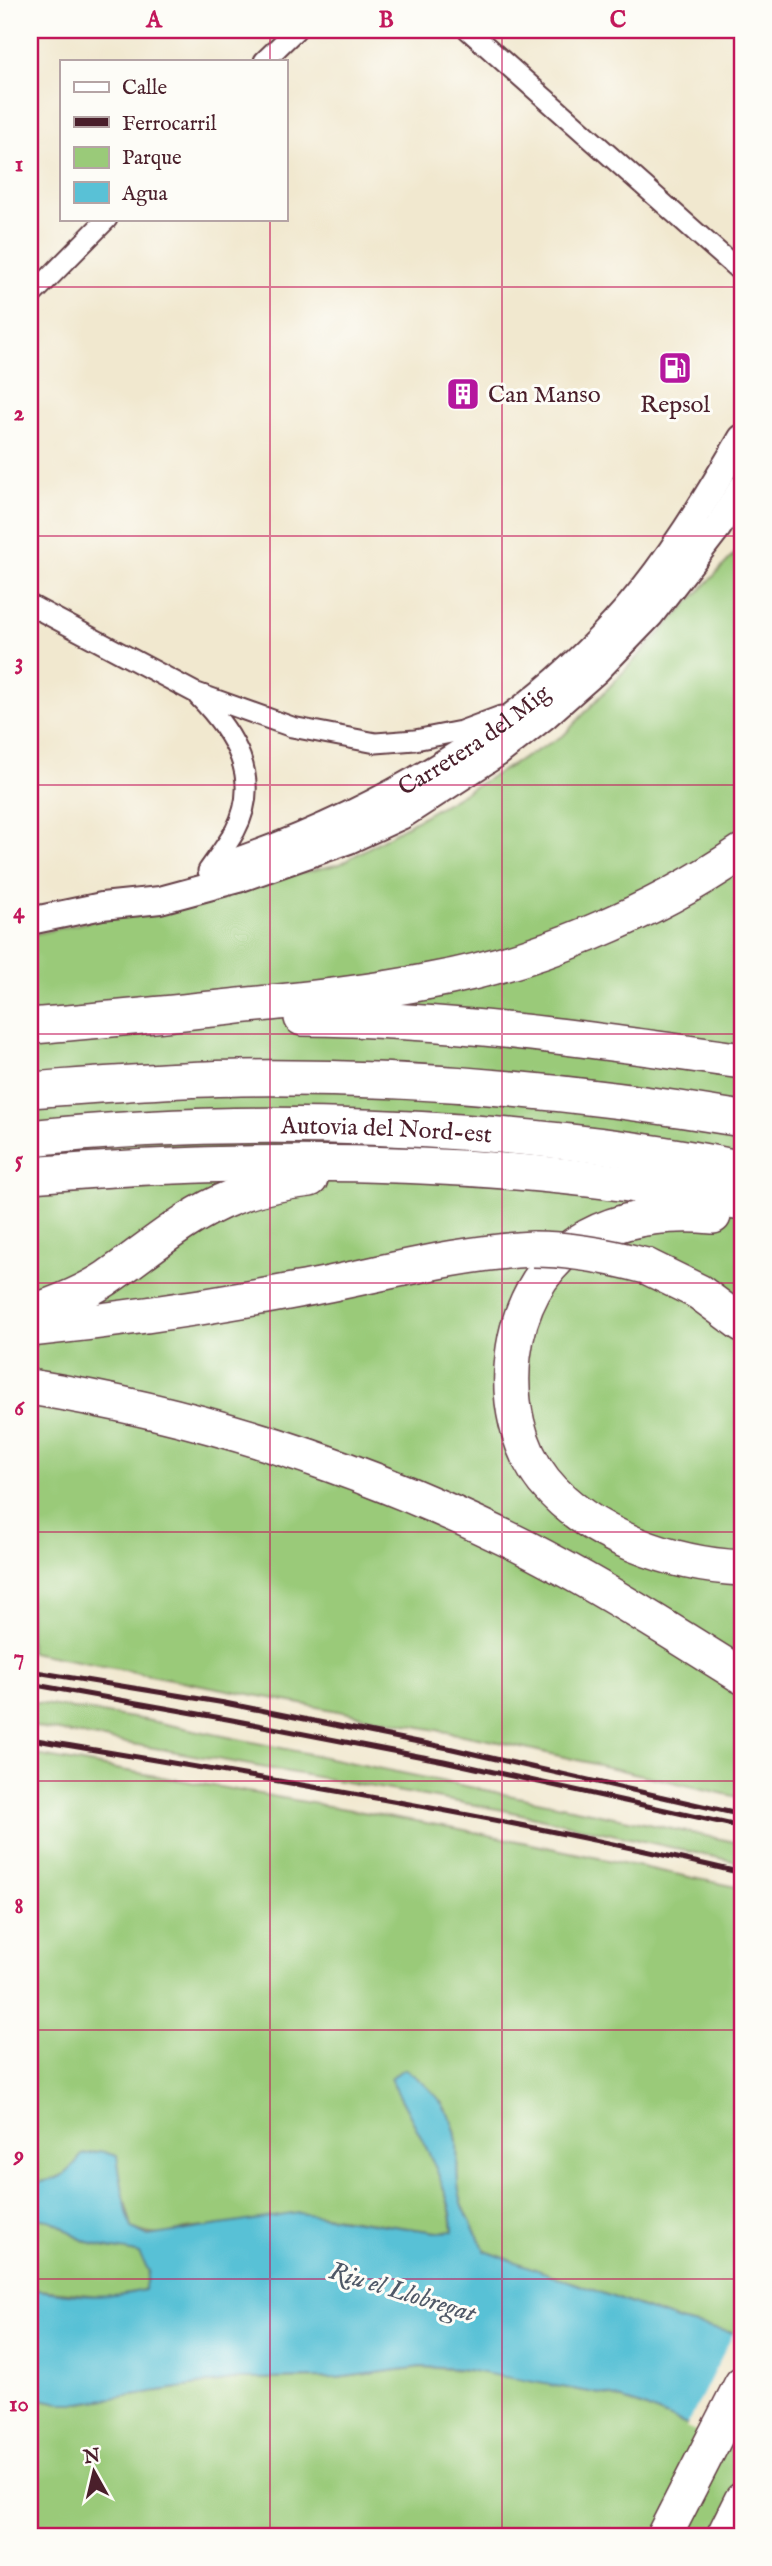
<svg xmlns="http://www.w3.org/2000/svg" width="772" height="2566" viewBox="0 0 772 2566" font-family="'IM FELL English',serif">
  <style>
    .green { fill: #9aca79; stroke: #727452; stroke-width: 2 }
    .water { fill: #59c1d6; stroke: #527080; stroke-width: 2 }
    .pier { fill: #f1e8cf }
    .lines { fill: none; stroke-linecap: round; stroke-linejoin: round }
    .street-casing { stroke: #633d44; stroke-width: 23 }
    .secondary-casing { stroke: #633d44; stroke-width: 30 }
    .highway-casing { stroke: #633d44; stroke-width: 38 }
    .street { stroke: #fff; stroke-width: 19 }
    .secondary { stroke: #fff; stroke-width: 26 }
    .highway { stroke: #fff; stroke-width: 35 }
    .rail { stroke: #4a1f2b; stroke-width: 5 }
    .highway-bridge-casing { stroke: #633d44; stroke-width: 38; stroke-linecap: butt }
    .highway-bridge { stroke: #fff; stroke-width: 35 }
    .grid { fill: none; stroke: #c2185b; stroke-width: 2; stroke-opacity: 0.55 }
    .labels { text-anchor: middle; stroke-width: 6; stroke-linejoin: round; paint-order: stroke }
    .poi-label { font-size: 24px; fill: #4a1f2b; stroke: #fdfcf7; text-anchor: start }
    .street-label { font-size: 24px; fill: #4a1f2b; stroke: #fdfcf7 }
    .water-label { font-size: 26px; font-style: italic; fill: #4f5867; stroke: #fdfcf7 }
    .neatline { fill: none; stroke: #c2185b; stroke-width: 2.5 }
    .grid-label { font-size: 23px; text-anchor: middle; font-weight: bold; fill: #c2185b }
  </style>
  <rect width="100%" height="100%" fill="#fdfcf7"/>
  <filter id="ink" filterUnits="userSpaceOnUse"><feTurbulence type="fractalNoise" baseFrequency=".0143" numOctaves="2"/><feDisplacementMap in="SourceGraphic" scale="14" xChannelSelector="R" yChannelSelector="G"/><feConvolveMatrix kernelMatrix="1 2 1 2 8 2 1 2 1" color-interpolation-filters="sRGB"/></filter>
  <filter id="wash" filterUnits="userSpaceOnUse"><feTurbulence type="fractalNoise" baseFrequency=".00686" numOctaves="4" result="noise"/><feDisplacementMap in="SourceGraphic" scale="28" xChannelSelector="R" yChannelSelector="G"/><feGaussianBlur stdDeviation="1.57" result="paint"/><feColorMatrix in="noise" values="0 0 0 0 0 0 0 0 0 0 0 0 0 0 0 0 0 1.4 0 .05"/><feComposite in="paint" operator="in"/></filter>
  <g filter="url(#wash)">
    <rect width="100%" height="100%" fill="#f1e8cf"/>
    <path class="green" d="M742 546V1798L499 1742 30 1652V935L340 864 564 735Z
      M30 1702 146 1720 735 1842 742 1844V1863L503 1810 30 1726Z
      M30 1754 455 1828 742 1888V2335L679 2321 485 2251C477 2232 462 2211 459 2191 456 2175 458 2158 457 2142 454 2109 430 2086 405 2069L390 2078C412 2119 451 2185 453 2231L436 2232 319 2215 186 2229C164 2235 153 2238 132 2228L123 2192 82 2155C65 2177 58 2181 30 2183Z
      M30 2219C61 2217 61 2230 85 2241 102 2250 122 2248 140 2254L149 2271 145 2290 110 2297 30 2289Z
      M421 2367 479 2371 606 2395 639 2405 742 2448V2536H30V2397L61 2403H80L238 2379 337 2378Z"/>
    <path class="water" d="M405 2069C430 2086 453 2109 457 2142 458 2158 456 2175 459 2191 462 2211 477 2232 485 2251L679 2321 742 2335V2448L639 2405 606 2395 461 2369 421 2367 337 2378 238 2379 80 2403H61L30 2397V2289C69 2295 106 2300 144 2290L149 2271 139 2254C122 2248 102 2250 85 2241 61 2230 61 2217 30 2219V2183C58 2181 65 2177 82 2155L100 2151 117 2156 126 2210 132 2228 148 2236 299 2213 436 2232 453 2231C454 2191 409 2115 390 2078Z"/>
    <path class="pier" d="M735 2330 742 2332V2451L686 2428Z"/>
  </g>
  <g filter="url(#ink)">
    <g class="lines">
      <defs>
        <path id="street" d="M468 30 742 273
          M264 61 296 30
          M30 297 107 219
          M30 605 194 692 292 727 376 743 415 740 461 731 501 716
          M198 696C234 733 263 778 235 831 227 845 217 858 208 871"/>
        <g id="secondary">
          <path id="s1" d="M220 867C372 816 521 732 627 609 672 557 707 497 742 438"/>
          <path d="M30 921 102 906 160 900 238 879 349 840 401 816 498 753 545 716 596 671 650 615 718 527 742 488"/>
        </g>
        <g id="highway">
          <path d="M302 1018C450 1019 596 1040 742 1061"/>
          <path d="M30 1026C97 1021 164 1014 231 1007 297 1000 364 994 430 981 537 962 653 913 742 852"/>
          <path d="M30 1090C100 1085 171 1079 241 1078 409 1076 577 1091 742 1119"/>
          <path id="s2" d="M30 1138C178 1122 326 1122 474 1133 564 1140 655 1150 742 1169"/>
          <path d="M30 1175C267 1155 508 1158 742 1202"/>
          <path d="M713 1216C665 1212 617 1217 576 1244 503 1290 492 1416 544 1481 589 1536 673 1565 742 1568"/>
          <path d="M646 1266 699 1292 742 1324"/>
          <path d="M30 1313C57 1304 83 1294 107 1278 148 1250 186 1215 233 1197 257 1187 284 1182 310 1179"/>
          <path d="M30 1329C120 1320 209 1307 298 1290 376 1276 453 1253 533 1249"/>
          <path d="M30 1387C200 1414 364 1468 518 1544 595 1583 669 1630 742 1676"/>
          <path d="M664 2536 742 2384"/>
          <path d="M724 2536 742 2500"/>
        </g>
      </defs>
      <use href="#street" class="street-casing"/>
      <use href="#secondary" class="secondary-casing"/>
      <use href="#highway" class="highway-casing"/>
      <use href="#street" class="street"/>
      <use href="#secondary" class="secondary"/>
      <use href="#highway" class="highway"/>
      <path class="rail" d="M30 1671 225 1703 448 1748 742 1815
        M30 1684 227 1719 444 1761 742 1827
        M30 1739C268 1779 507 1817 742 1873"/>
      <defs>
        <path id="highway-bridge" d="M533 1249C572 1249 608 1256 646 1266"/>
      </defs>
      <use href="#highway-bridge" class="highway-bridge-casing"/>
      <use href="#highway-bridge" class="highway-bridge"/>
    </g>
  </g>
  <path class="grid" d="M270 30V61M502 30V2536M270 219V2536M30 287H742M30 536H742M30 785H742M30 1034H742M30 1283H742M30 1532H742M30 1781H742M30 2030H742M30 2279H742"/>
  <defs>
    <symbol id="fuel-square" viewBox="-11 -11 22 22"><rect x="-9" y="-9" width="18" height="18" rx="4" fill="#b5179e" stroke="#fdfcf7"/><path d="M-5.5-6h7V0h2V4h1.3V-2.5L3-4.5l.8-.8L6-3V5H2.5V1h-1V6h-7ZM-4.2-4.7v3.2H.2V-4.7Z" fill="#fff"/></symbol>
    <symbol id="building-square" viewBox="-11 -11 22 22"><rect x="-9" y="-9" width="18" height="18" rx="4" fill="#b5179e" stroke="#fdfcf7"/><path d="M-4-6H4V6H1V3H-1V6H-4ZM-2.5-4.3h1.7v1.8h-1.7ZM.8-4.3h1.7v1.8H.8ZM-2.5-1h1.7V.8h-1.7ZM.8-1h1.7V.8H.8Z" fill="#fff"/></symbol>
  </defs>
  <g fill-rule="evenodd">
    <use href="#fuel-square" x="656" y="349" width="38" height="38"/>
    <use href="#building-square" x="444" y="375" width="38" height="38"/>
  </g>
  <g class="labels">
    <g class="poi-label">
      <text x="488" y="402">Can Manso</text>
      <text x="675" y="412" text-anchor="middle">Repsol</text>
    </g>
    <g class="street-label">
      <text dy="8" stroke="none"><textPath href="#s1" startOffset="285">Carretera del Mig</textPath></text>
      <text dy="8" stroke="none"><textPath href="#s2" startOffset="357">Autovia del Nord-est</textPath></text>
    </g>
    <g class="water-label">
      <text transform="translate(403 2291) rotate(17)" y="9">Riu el Llobregat</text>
    </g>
  </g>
  <rect width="772" height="2566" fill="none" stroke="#fdfcf7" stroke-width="77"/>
  <rect x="60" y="60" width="228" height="161" fill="#fdfcf7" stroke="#b5a4a5" stroke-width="2"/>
  <rect x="74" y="82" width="35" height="10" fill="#ffffff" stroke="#b5a4a5" stroke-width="2"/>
  <text x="122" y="94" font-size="21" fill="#4a1f2b">Calle</text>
  <rect x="74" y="117" width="35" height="10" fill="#4a1f2b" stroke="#b5a4a5" stroke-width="2"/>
  <text x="122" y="130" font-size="21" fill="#4a1f2b">Ferrocarril</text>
  <rect x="74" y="147" width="35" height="21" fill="#9aca79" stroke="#b5a4a5" stroke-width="2"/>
  <text x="122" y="164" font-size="21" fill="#4a1f2b">Parque</text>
  <rect x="74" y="182" width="35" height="21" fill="#59c1d6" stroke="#b5a4a5" stroke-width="2"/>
  <text x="122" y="200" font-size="21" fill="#4a1f2b">Agua</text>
  <g transform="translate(94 2472) rotate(352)" stroke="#fdfcf7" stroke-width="5" paint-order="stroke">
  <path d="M0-5L12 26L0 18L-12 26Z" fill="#4a1f2b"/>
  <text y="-10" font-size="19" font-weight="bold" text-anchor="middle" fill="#4a1f2b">N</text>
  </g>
  <rect x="38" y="38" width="696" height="2490" class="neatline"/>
  <g class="grid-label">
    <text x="154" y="27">A</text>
    <text x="386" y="27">B</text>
    <text x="618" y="27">C</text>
    <text x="19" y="171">1</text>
    <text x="19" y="420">2</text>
    <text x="19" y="669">3</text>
    <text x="19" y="918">4</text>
    <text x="19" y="1167">5</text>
    <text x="19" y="1415">6</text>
    <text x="19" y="1664">7</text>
    <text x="19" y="1913">8</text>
    <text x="19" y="2162">9</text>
    <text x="19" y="2411">10</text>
  </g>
</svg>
